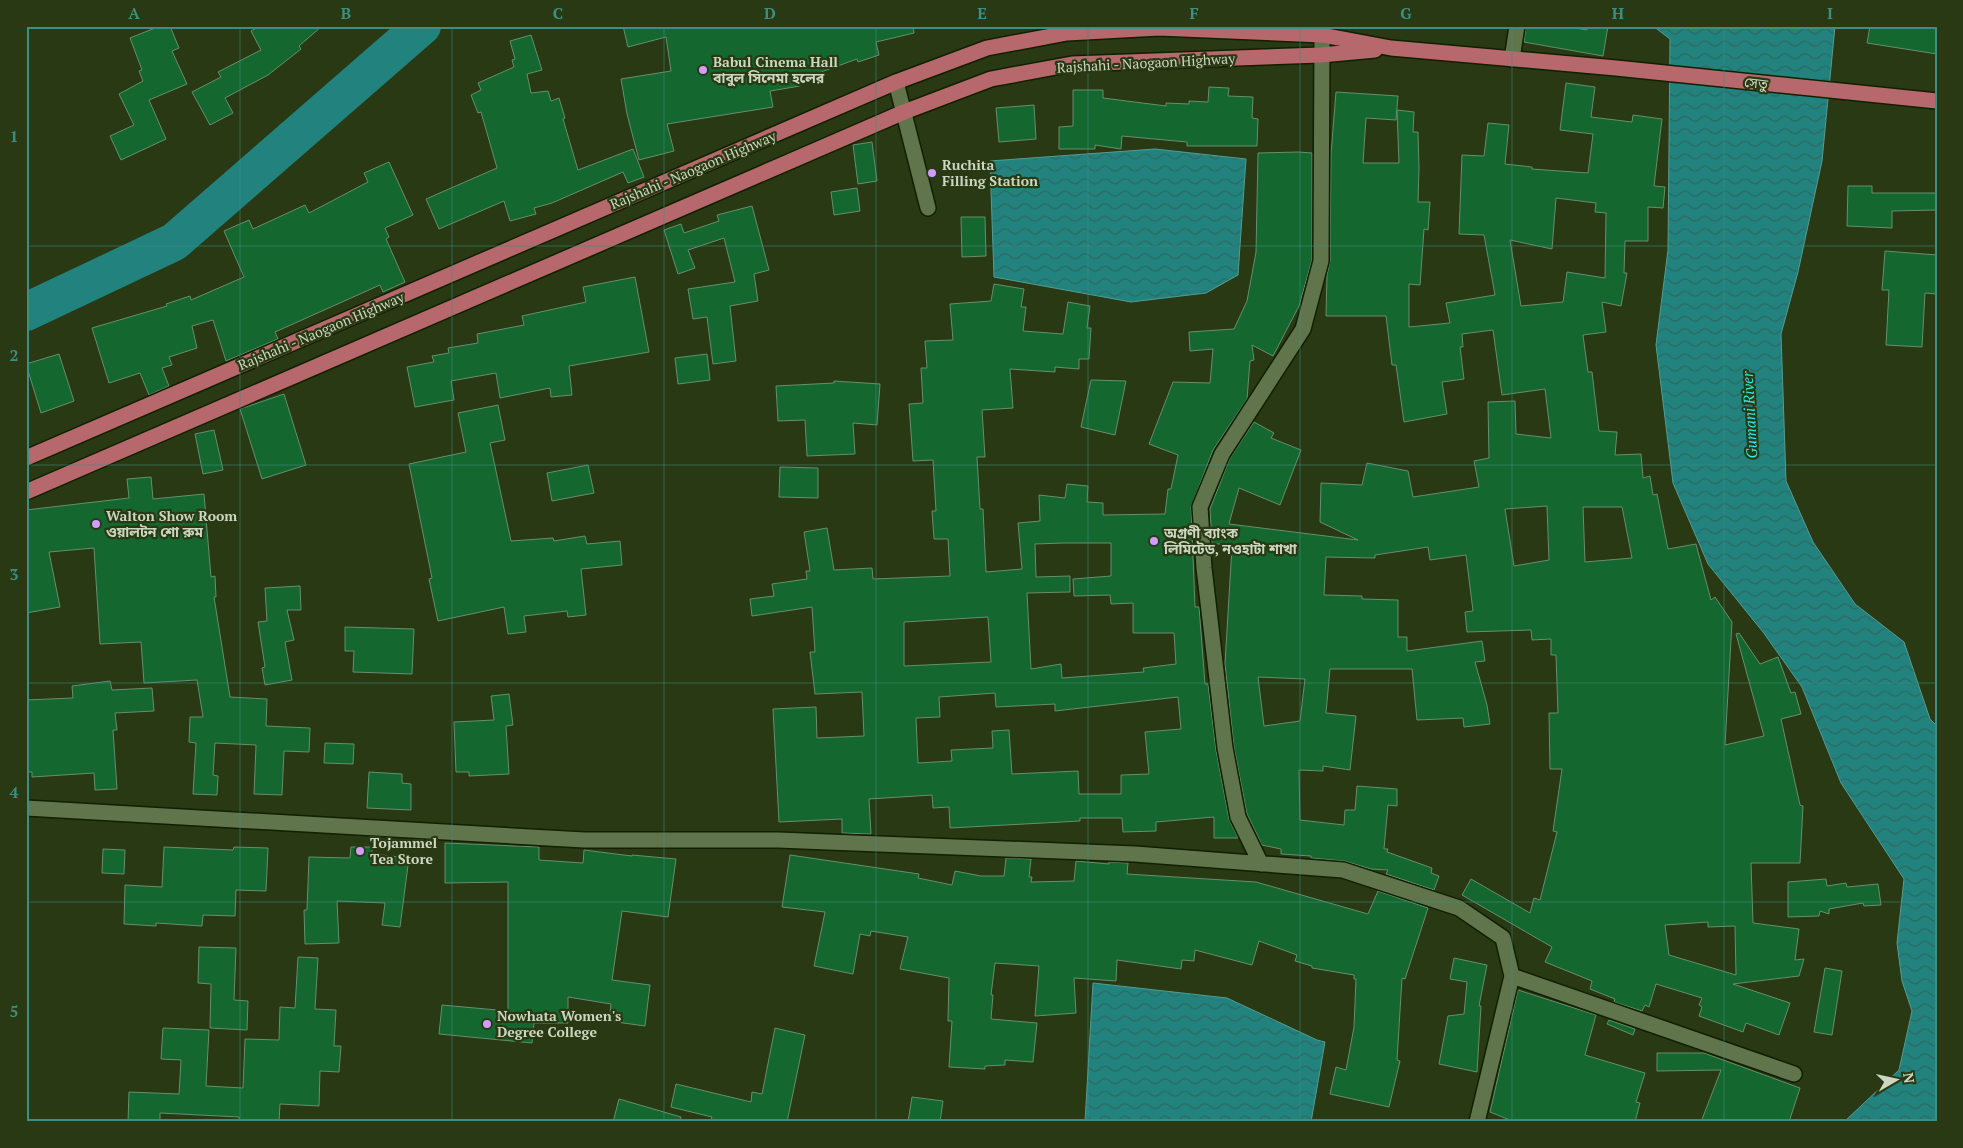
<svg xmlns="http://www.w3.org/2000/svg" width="1963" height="1148" viewBox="0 0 1963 1148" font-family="'PT Serif','Noto Sans Bengali',serif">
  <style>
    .water { fill: url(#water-waves); stroke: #559c92 }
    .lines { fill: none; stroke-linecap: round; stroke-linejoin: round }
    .river { stroke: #22837e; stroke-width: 38 }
    .building { fill: #156730; stroke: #678e6e; fill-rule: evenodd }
    .minor-casing { stroke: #112000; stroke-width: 18 }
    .major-casing { stroke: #112000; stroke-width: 18 }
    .minor { stroke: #61754d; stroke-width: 15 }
    .major { stroke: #b7686c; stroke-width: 15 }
    .grid { fill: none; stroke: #3e8e83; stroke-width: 1; stroke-opacity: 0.55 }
    .poi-dot { fill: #d39cfc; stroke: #283913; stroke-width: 2 }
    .labels { text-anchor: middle; stroke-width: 4.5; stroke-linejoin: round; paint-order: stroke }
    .poi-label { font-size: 14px; font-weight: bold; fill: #ccd7c1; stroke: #283913; text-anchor: start }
    .street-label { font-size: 14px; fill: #ccd7c1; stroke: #283913 }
    .water-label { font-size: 15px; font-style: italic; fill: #31ebe1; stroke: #283913 }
    .neatline { fill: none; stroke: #3e8e83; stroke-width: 2 }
    .grid-label { font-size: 16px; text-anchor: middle; font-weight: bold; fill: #3e8e83 }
  </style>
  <defs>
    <pattern id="water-waves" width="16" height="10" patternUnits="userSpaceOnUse" patternTransform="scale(1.25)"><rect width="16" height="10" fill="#22837e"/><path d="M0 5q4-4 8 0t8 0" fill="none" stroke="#2d6863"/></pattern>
  </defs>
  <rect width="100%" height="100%" fill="#283913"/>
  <path class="water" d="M1653 26H1835L1822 161 1798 272 1781 334 1786 481 1813 542 1855 604 1904 642 1930 719 1937 726V1122H1844L1899 1070 1912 1011 1902 981 1897 943 1904 879 1841 783 1802 687 1763 632 1708 564 1673 483 1656 345 1668 250 1670 39Z
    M1155 149 1246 159 1238 275 1206 293 1131 302 994 277 990 161Z
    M1093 983 1227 998 1317 1040 1325 1042 1311 1122H1085Z"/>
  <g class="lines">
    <path class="river" d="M26 312 174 242 422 26"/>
  </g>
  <path class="building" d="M160 26H170L179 48 172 51 187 84 149 100 166 139 121 160 110 136 134 125 119 94 143 81 139 71 142 70 130 38Z
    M260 26H322L299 46 301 49 268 75 225 98 233 113 210 125 192 92 221 77 218 72 261 50 251 31Z
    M623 26H913L914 33 876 42 879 55 858 62 857 59 799 80 800 86 770 91 773 107 667 124 674 151 639 160 627 114 621 79 671 71 666 37 628 47Z
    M1526 26H1563L1587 30V26H1608L1603 56 1524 42Z
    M1870 26H1937V54L1867 43Z
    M531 35 542 70 527 74 531 93 548 91 551 101 559 98 565 118 563 119 578 170 633 149 644 177 628 183 623 172 552 203 534 208 536 214 510 221 504 201 439 229 426 199 497 168 481 112 478 113 471 95 481 90 478 83 514 67 512 60 515 59 510 41Z
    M1566 83 1595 87 1591 117 1632 122 1633 115 1662 119 1654 186 1665 187 1663 208 1648 207V241H1625L1624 273H1627L1621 306 1602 302 1606 332 1583 335 1588 372H1592L1599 431 1617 432 1615 455 1641 454 1643 478 1650 476 1653 495 1657 494 1668 549 1696 544 1711 600 1715 597 1732 622 1725 745 1764 736 1736 634 1739 633 1760 664 1778 657 1791 693 1795 692 1801 714 1781 719 1800 805 1803 806 1800 863H1751L1753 923 1799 929 1795 960 1804 959 1799 976 1733 984 1790 1003 1779 1035 1746 1023 1743 1032 1699 1016 1702 1007 1699 1005 1702 998 1656 984 1649 1007 1645 1005 1642 1011 1614 1002 1615 999 1590 989 1592 981 1545 962 1552 947 1462 895 1471 879 1530 913 1534 898 1540 900 1557 832 1553 831 1562 769H1550L1549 713H1558L1556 655H1551V639L1532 640 1531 630 1467 632 1465 612 1473 611 1466 555 1430 560 1428 547 1375 555V558L1326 557 1324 595 1362 596V599L1398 600V637H1407V651L1482 641 1485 661 1475 662 1487 705 1490 724 1464 727 1463 718 1417 720 1412 669H1330L1326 713 1356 716 1350 770 1323 766V771L1299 770 1300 820 1344 825 1345 810H1355L1357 786 1397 789V806L1388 805 1384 849H1388L1387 852 1432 868 1431 873 1439 876 1434 890 1386 874 1388 870 1371 869 1344 861 1311 858V856L1281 854V849L1262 845 1247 814 1234 747 1225 664 1232 546 1212 543 1210 509 1230 458 1254 422 1274 433 1271 438 1301 450 1280 505 1239 488 1229 524 1358 540 1320 522 1321 483 1362 485 1367 463 1408 471 1413 497 1479 487 1474 461 1489 458 1488 402 1515 401 1516 434 1551 438 1545 389 1502 395 1493 330 1462 334 1463 347H1460L1464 379 1442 382 1447 414 1404 422 1396 365H1392L1386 316H1326L1327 275 1330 261 1331 154 1336 92 1398 96 1396 120 1366 118 1363 163H1399L1397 110 1414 112 1413 132H1418L1419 168 1418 202H1430L1428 230 1424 229 1420 285 1409 284V327L1450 323 1446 303 1495 295 1484 235 1459 234 1462 155 1484 156 1488 123 1509 125 1505 164 1532 167V169L1588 173 1593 134 1560 130ZM1556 198 1596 203 1595 212 1606 213 1605 278 1567 272 1563 302 1521 306 1510 240 1552 249ZM1547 506 1549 560 1514 566 1505 509ZM1583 507H1622L1632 558 1585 562ZM1258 677 1305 679 1300 721 1264 726ZM1708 922V927L1735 926 1736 975 1669 955 1665 925Z
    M1209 87 1229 88 1228 96 1253 97 1252 118 1258 119 1257 146H1187V142L1122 136 1121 149 1095 145V149H1059V127L1073 126V90H1103V98L1166 106V103L1189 104V101L1208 102Z
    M1034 105 1036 139 999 142 996 108Z
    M872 142 877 181 858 184 853 145Z
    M1299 152 1312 153V260L1299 306 1273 356 1252 345 1254 360 1250 361 1247 399 1213 450 1191 507 1195 607H1199L1205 684H1208L1216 750 1229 819 1238 838H1214V817L1156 822V831L1123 832 1122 818H1080V821L950 828 949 807 933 808 932 795 869 799 871 834 842 833V819L779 822 773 709 816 707 817 738 864 736 862 692 815 694 810 652H815L812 607 752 616 750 599 774 596 772 584 807 579 806 571H810L804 532 827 528 834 570 872 568 873 579 950 576 948 539H934L932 511H936L933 460 913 461 909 404 923 403 921 368H927L925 341 953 340 950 304 991 301 994 284 1024 289 1021 307H1026L1023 331 1063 334 1068 302 1090 306 1087 328H1091L1089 359H1079V369L1055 367V372L1010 369 1013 408 982 410 985 457H977L980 509H983L986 572 1022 569 1018 523 1040 521 1039 495 1065 498 1067 484 1088 486 1087 502 1103 503V515L1165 514 1168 489H1171L1178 455 1149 444 1173 382 1210 383 1213 349 1190 351 1189 332 1234 329 1247 301 1256 252 1258 153ZM1064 543H1111V576L1073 579 1074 596 1110 595 1111 604 1133 603V633H1174L1176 664 1143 668 1144 672 1062 678 1061 664 1031 669 1027 593 1070 592V576L1036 577 1035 544ZM988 617 991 662 904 666V622ZM995 693 996 707 1055 704V711L1178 697 1181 729 1145 732 1149 774 1121 775V794H1079L1078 771 1012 774 1009 730 992 731 993 748 951 750 952 761 918 763 916 718 940 717 939 697Z
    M389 162 413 215 385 228 389 237 386 239 405 282 383 292 380 285 322 311 275 332 278 339 226 361 213 320 192 326 197 348 169 357 172 365 162 368 169 386 149 395 140 373 109 383 92 328 167 306 166 304 190 296 191 300 244 277 224 231 249 220 253 229 305 205 309 213 368 182 364 173Z
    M1848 186H1872V193H1937V210L1892 211V228L1847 226Z
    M857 188 860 211 834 215 831 192Z
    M752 206 769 270 754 274 758 301 730 306 736 361 713 364 707 317 693 319 688 289 735 282 724 238 688 250 695 268 678 274 664 230 681 224 684 233 719 221 717 215Z
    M961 217H985L986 256 962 257Z
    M1885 251 1937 255V294L1925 293 1922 347 1886 345 1889 290H1882Z
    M635 277 649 352 569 366 572 395 551 397 550 388 500 398 496 373 451 381 454 400 415 407 407 367 434 362 432 356 449 353 448 348 478 343 477 334 524 325 522 316 586 302 583 287Z
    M59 354 74 401 41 413 26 364Z
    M707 354 710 380 678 384 675 358Z
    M1091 380 1126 381 1115 435 1081 427Z
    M834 381 880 384 877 425 853 423 855 454 807 456 805 420 778 421 776 386 834 383Z
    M284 394 306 465 262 479 240 409Z
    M498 405 505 440 490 443 511 541 553 538 554 541 585 536 587 544 620 541 622 565 581 569 586 615 568 617 567 611 524 616 526 632 508 634 504 607 438 621 429 579 432 578 409 464 466 452 458 413Z
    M214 430 223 470 203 474 195 434Z
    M588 465 594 493 552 501 547 473Z
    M780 467 818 468V498L779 497Z
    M151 477 153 499 204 494 211 577 215 576 216 597H214L230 697 267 699 266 726 310 728 309 752 284 751 282 795 254 794 256 745 215 743 213 775 218 776 217 795 193 794 196 743 189 742 190 717H203L197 680 144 683 141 642 100 644 94 548 49 552 60 607 26 613V510L129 498 127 479Z
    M300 586 301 610H287L294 640 285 642 292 680 265 685 262 668 265 667 258 622 267 621 265 588Z
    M345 627 414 629 412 674 353 672 354 651H345Z
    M110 681 112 690 152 688 154 711 115 713 117 730H113L117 789 95 790 94 773 32 777V772H26V700L73 698 72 686Z
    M509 694 513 725 506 726 509 774 469 776V772H456L454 722 494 720 491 696Z
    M325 743 354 744 353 764 324 763Z
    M369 772 402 774V783L411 784V810L367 808Z
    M445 843 539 847V860L583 863 584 850 632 856V855L676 859 668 917 622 911 612 980 650 985 645 1026 609 1021 611 1004 568 997V1023H534L532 1043 439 1034 442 1005 508 1011V882L445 883Z
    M164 847 233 850 234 847 268 848 266 891 236 890 235 916 203 915 202 926 156 923V926L124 924 125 885 162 887Z
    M351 847H372V854L409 858 400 927 382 925 385 903 337 901 339 943 305 944 304 910H307L309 857 350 858Z
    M103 849 125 850 124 874 102 873Z
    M790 855 919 874 918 878 952 885 955 871 981 876H1004L1006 858 1031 859 1029 877H1032L1031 882 1074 881 1076 861 1109 864V862L1128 863 1127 874 1256 882 1368 914 1378 891 1428 908 1405 979 1402 978 1397 1060 1400 1061 1389 1107 1330 1094 1336 1067 1346 1070 1354 1027 1356 979H1354V975L1312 968V966L1295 961 1297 955 1259 941 1252 965 1195 950 1194 961 1182 960 1181 969 1117 960 1116 981 1074 978 1076 1013 1035 1016 1039 966 995 963 991 995H993L991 1019 1037 1023 1033 1062 1005 1060V1065L985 1066V1069L949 1067 952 1021H948L949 978 900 969 908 937 871 931 870 936 860 934 853 974 814 966 825 912 782 907Z
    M1826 879 1827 886 1846 883 1847 887 1878 884 1881 905 1864 906 1863 903 1829 909V914L1820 911 1819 916 1788 917V882Z
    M199 947 236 948 234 1000 248 1001 247 1030 210 1028 211 984 198 983Z
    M298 957 318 958 315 1009 336 1010 334 1046H341L339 1072 320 1071 319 1106 280 1104 279 1122H239V1117L160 1113V1122H128L129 1092 179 1094 181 1060 161 1059 163 1028 209 1030 206 1086 243 1088 245 1039 279 1040 280 1007 295 1008Z
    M1454 958 1487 965 1479 1006H1481L1477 1072 1439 1064 1448 1016 1464 1014 1467 982 1450 979Z
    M1825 968 1842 971 1832 1035 1814 1032Z
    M1518 990 1596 1015 1585 1055 1645 1073 1636 1102 1640 1103 1635 1122H1515L1490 1112Z
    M1609 1020 1635 1029 1633 1035 1607 1024Z
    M775 1028 805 1035 787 1122H710L712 1117 671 1107 676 1084 751 1102 752 1092 762 1094Z
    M1657 1053H1704L1800 1088 1789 1122H1701L1721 1070 1657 1071Z
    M912 1097 943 1101 940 1122H908Z
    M619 1099 681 1117 680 1122H613Z"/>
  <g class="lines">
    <defs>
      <path id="minor" d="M1512 59 1517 26
        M896 82 928 208
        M26 808 584 840H778L1135 854 1343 870 1459 908 1503 938 1512 976 1477 1122
        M1261 864 1238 817 1225 748 1204 568 1200 507 1222 454 1303 329 1321 261 1322 35
        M1512 976 1794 1074"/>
      <path id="major" d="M26 458 896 82 987 48 1067 33 1159 28 1322 35 1391 48 1616 68 1937 101
        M26 492 904 112 991 79 1072 64 1321 55 1375 50"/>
    </defs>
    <use href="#minor" class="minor-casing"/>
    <use href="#major" class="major-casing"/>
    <use href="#minor" class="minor"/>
    <use href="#major" class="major"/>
  </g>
  <path class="grid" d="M240 26V1122M452 26V1122M664 26V1122M876 26V1122M1088 26V1122M1300 26V1122M1512 26V1122M1724 26V1122M26 246H1937M26 465H1937M26 683H1937M26 902H1937"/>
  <g class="poi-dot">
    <circle cx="703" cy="70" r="5"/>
    <circle cx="932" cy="173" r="5"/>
    <circle cx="96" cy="524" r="5"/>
    <circle cx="1154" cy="541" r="5"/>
    <circle cx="360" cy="851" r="5"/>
    <circle cx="487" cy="1024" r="5"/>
  </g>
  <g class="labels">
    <g class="poi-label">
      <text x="713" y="67">Babul Cinema Hall<tspan x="713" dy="16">বাবুল সিনেমা হলের</tspan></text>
      <text x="942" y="170">Ruchita<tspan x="942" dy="16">Filling Station</tspan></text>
      <text x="106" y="521">Walton Show Room<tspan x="106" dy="16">ওয়ালটন শো রুম</tspan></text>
      <text x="1164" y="538">অগ্রণী ব্যাংক<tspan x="1164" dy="16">লিমিটেড, নওহাটা শাখা</tspan></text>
      <text x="370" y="848">Tojammel<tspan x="370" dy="16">Tea Store</tspan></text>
      <text x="497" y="1021">Nowhata Women's<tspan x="497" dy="16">Degree College</tspan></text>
    </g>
    <g class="street-label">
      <text transform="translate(1146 63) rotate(-3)" y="5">Rajshahi - Naogaon Highway</text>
      <text transform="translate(1756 83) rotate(6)" y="5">সেতু</text>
      <text transform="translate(693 170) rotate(-23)" y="5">Rajshahi - Naogaon Highway</text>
      <text transform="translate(321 331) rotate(-23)" y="5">Rajshahi - Naogaon Highway</text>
    </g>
    <g class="water-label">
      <text transform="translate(1750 415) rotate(-93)" y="5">Gumani River</text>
    </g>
  </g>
  <rect width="1963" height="1148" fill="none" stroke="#283913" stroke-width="55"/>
  <g transform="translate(1896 1080) rotate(81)" stroke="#283913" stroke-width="4" paint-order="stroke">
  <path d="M0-4L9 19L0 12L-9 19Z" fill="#ccd7c1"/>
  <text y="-8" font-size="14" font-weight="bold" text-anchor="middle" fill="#ccd7c1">N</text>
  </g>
  <rect x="28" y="28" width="1908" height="1092" class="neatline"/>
  <g class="grid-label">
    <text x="134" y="19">A</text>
    <text x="346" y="19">B</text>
    <text x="558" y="19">C</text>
    <text x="770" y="19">D</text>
    <text x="982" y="19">E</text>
    <text x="1194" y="19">F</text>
    <text x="1406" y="19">G</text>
    <text x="1618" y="19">H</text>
    <text x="1830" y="19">I</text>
    <text x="14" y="142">1</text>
    <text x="14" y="361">2</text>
    <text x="14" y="580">3</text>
    <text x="14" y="798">4</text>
    <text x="14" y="1017">5</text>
  </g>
</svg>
